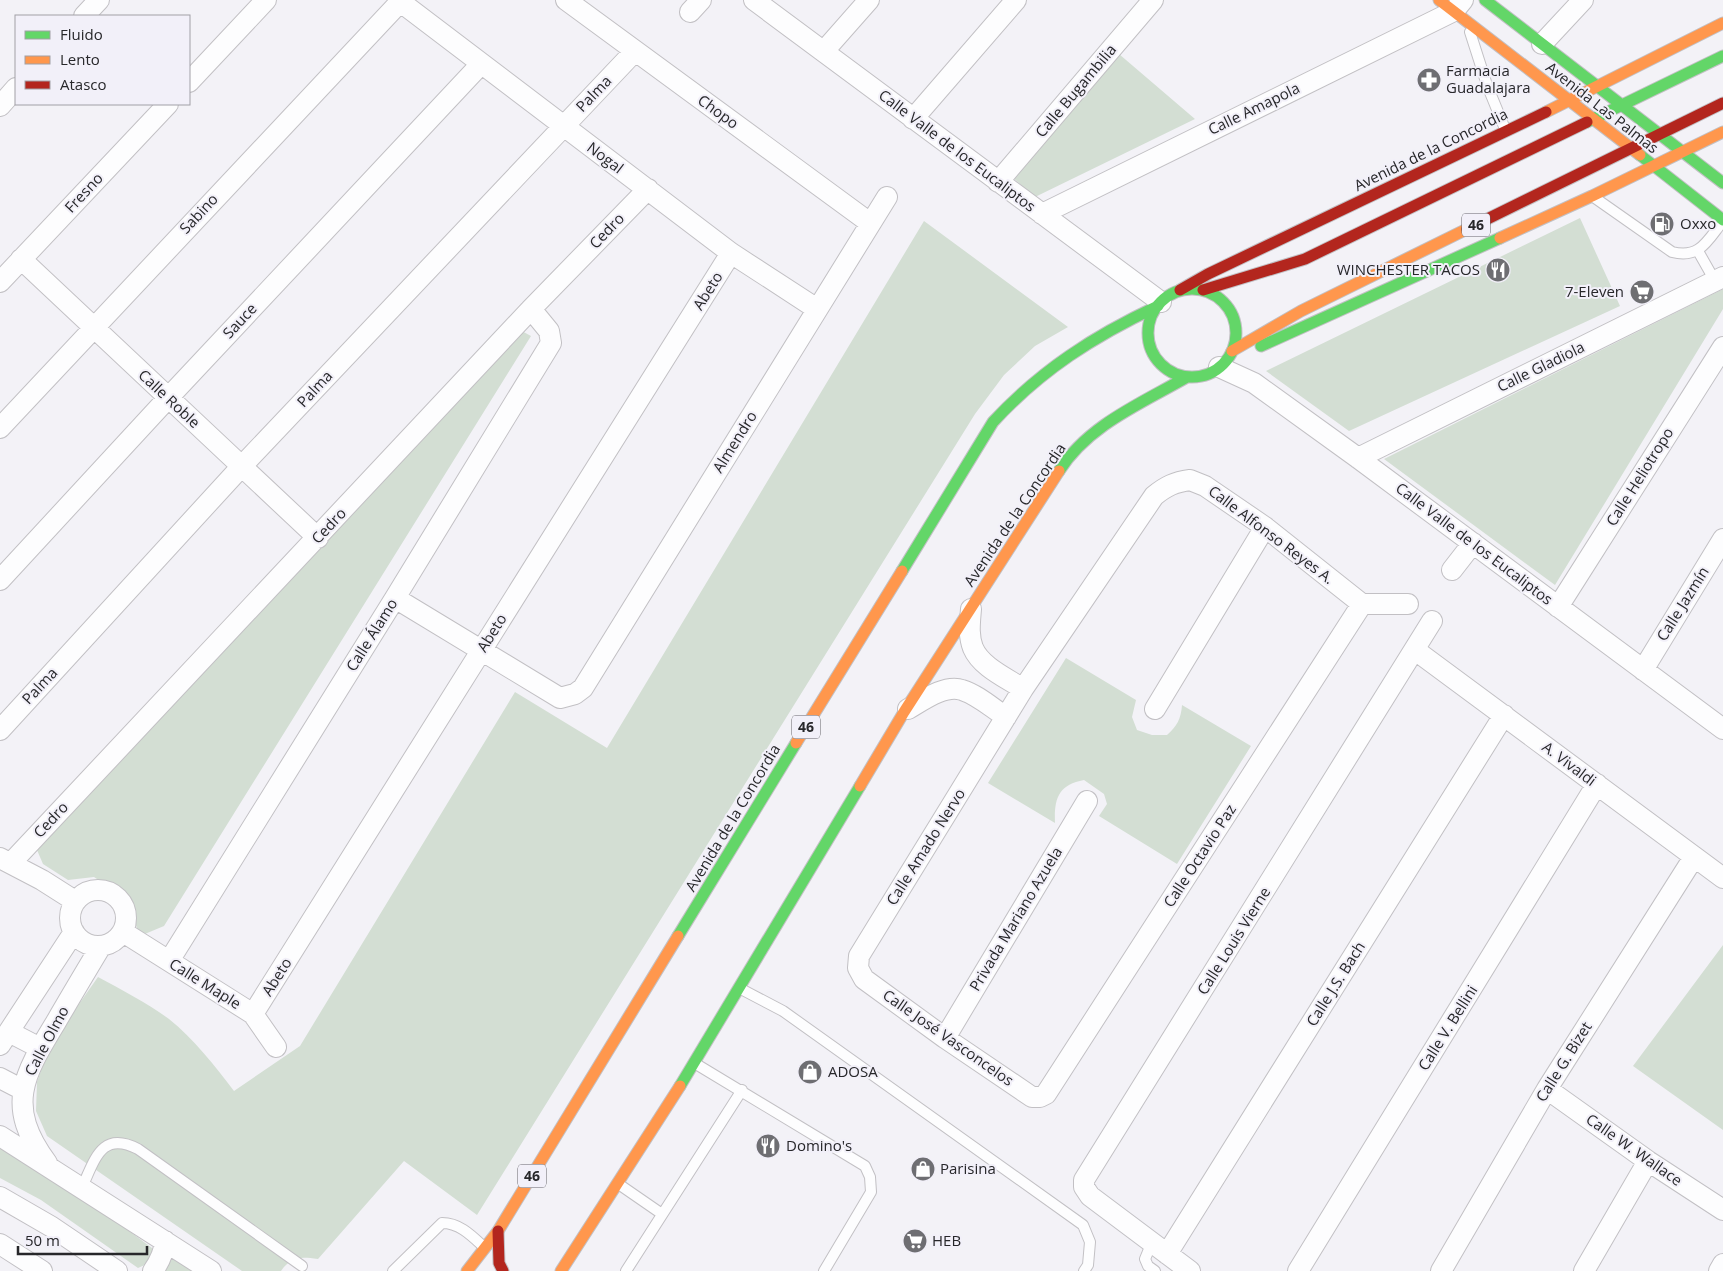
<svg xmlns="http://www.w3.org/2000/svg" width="1723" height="1271" viewBox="0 0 1723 1271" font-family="'Open Sans',sans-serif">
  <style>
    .green { fill: #d3ded3 }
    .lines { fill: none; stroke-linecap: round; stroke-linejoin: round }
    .lane-casing { stroke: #c2c0c4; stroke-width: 12 }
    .street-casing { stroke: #c2c0c4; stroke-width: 22 }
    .fast-casing { stroke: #c2c0c4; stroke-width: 13 }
    .slow-casing { stroke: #c2c0c4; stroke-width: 13 }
    .jam-casing { stroke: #c2c0c4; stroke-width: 13 }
    .lane { stroke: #fdfdfe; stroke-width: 10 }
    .street { stroke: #fdfdfe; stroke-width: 20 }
    .fast { stroke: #63d668; stroke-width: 11 }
    .slow { stroke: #ff974d; stroke-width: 11 }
    .jam { stroke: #b3261e; stroke-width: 11 }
    .labels { text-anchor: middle; stroke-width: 4; stroke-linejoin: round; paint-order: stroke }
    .shield { fill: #f2f0f9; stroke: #646368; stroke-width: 1 }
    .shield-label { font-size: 14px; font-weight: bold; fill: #27272a }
    .poi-label { font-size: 15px; fill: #27272a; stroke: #f2f0f9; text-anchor: start }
    .street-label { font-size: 15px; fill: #27272a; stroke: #f2f0f9 }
  </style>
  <rect width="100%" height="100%" fill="#f3f2f7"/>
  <path class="green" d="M1119 54 1195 119 1035 197 1012 177Z
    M1580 218 1620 306 1349 431 1266 371Z
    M924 221 1068 327 1035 346 1004 375 975 414 477 1215 404 1161 318 1259C300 1257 292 1256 281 1271H242L47 1136 36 1111 37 1082 50 1045 98 977C122 990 147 1003 169 1019 194 1039 215 1066 234 1091L300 1046 515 692 607 748Z
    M1723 289V309L1555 585 1384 459Z
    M518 329 531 336 164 926 140 936 126 899 94 877 68 880 43 864 37 850 45 838Z
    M1066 658 1136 700 1132 717 1137 730 1152 735H1167C1177 726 1181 719 1182 705L1251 746 1177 864 1099 816 1107 804 1104 794 1084 780C1058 785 1054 799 1055 823L988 783Z
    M1723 945V1130L1633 1066Z
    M0 1147 90 1202 152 1248 155 1253 149 1263 138 1268 41 1200 0 1178Z
    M173 1258 192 1271H163Z"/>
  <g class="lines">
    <defs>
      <path id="lane" d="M1470 32 1487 85 1505 129
        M1595 198 1672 252C1700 259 1707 241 1723 221
        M1698 251 1715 281
        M741 989 783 1011 1083 1225 1090 1242 1088 1265 1084 1271
        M696 1064 865 1166 870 1177 871 1192 824 1271
        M620 1185 662 1214
        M82 1187C95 1160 101 1130 138 1149L302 1266
        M1152 1242 1145 1259 1148 1266 1155 1271
        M393 1271 442 1223C460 1223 472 1236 485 1248
        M626 1271 742 1090"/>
      <path id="street" d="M398 0 731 253 817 309
        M566 0 870 223
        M754 0 1161 302
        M690 12 701 0
        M84 16 99 0
        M1542 44 1583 0
        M824 51 869 0
        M189 82 266 0
        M0 106 16 88
        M913 119 1016 0
        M998 182 1153 0
        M1042 214 1454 11 1463 0
        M21 259 318 538
        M0 282 168 104
        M1219 367 1254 383 1358 458 1723 729
        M0 428 400 2
        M1358 458 1723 277
        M1190 480 1205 486 1265 527 1362 604 1046 1094 1040 1097H1032L945 1038 864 979 858 968 859 956 1023 689 1154 496C1166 486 1175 482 1190 480Z
        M1452 570 1473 543
        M0 580 168 398 481 64
        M395 598 560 698 575 694 583 688 887 197
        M1362 604H1408
        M1558 607 1723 347
        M971 609C970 622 968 635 973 648 981 667 1007 678 1023 689
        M1415 650 1723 878
        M1643 670 1723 539
        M908 709C922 701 945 684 962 690 978 695 992 708 1006 717
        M1155 709 1265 527
        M0 730 241 467 635 51
        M0 858 42 880 75 901
        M11 863 531 309 648 189
        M70 918a28 28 0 1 1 56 0a28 28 0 1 1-56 0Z
        M123 932 253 1014 276 1047
        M169 961 395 598 551 343 549 331 531 309
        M253 1014 731 253
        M9 1032 40 1048
        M945 1038 1087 801
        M0 1045 74 932
        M0 1078 23 1090
        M1547 1089 1648 1161 1723 1210
        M0 1136 211 1271
        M47 1163C5 1106 23 1076 56 1022 71 996 86 971 101 946
        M0 1197 52 1227 117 1271
        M0 1244 42 1271
        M1167 1254 1504 715
        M153 1271C160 1261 164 1253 165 1241
        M1190 1271 1090 1196 1084 1187V1180L1432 621
        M1298 1271 1597 784
        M1441 1271 1547 1089 1694 857
        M1584 1271 1648 1161
        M1719 1271 1723 1264"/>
      <path id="fast" d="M1485 0 1723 183
        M1587 122 1723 56
        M1640 155 1723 220
        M1148 333a44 44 0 1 1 88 0a44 44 0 1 1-88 0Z
        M1261 346 1500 238
        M1059 471C1088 425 1142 403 1187 377
        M902 571 993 422C1041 370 1094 336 1158 306
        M678 936 796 743
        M680 1086 860 786"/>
      <path id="slow" d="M1439 0 1640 155
        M1546 112 1723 23
        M1500 238 1592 196 1723 132
        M1232 351 1301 311 1467 229
        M796 743 902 571
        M860 786 904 712 1059 471
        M467 1271 498 1231 678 936
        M561 1271 680 1086"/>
      <path id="jam" d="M1467 229 1723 103
        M1180 290 1208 274 1546 112
        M1203 290 1305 259 1587 122
        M498 1231 499 1263 503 1271"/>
    </defs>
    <use href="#lane" class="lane-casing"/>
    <use href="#street" class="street-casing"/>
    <use href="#fast" class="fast-casing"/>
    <use href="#slow" class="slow-casing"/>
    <use href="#jam" class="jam-casing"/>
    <use href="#lane" class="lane"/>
    <use href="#street" class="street"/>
    <use href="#fast" class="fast"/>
    <use href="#slow" class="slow"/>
    <use href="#jam" class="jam"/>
  </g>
  <defs>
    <symbol id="pharmacy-disc" viewBox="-11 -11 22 22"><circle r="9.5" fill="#6e6e72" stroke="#f2f0f9"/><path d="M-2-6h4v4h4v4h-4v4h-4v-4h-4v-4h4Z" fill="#fff"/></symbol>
    <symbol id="fuel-disc" viewBox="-11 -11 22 22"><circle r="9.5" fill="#6e6e72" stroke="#f2f0f9"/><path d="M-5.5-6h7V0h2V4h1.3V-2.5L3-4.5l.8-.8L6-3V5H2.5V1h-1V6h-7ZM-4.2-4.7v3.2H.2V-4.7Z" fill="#fff"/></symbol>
    <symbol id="restaurant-disc" viewBox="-11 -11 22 22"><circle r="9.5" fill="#6e6e72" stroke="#f2f0f9"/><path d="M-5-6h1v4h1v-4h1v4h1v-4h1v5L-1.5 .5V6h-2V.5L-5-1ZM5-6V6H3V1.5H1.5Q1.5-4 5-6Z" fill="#fff"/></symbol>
    <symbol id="supermarket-disc" viewBox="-11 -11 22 22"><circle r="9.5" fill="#6e6e72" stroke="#f2f0f9"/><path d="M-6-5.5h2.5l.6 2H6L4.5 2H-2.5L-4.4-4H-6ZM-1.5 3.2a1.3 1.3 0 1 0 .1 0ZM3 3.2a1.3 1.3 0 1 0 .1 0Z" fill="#fff"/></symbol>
    <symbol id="shop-disc" viewBox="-11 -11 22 22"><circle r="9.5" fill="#6e6e72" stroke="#f2f0f9"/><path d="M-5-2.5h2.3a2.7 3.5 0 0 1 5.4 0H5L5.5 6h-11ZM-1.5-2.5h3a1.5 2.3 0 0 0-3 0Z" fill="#fff"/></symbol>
  </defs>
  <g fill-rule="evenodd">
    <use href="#pharmacy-disc" x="1415" y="66" width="28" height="28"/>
    <use href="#fuel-disc" x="1648" y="210" width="28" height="28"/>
    <use href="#restaurant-disc" x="1484" y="256" width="28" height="28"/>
    <use href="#supermarket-disc" x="1628" y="278" width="28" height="28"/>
    <use href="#shop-disc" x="796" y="1058" width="28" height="28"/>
    <use href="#restaurant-disc" x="754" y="1132" width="28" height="28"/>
    <use href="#shop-disc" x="909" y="1155" width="28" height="28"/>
    <use href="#supermarket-disc" x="901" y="1227" width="28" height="28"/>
  </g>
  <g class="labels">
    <g class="shield">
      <rect x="1462" y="213.5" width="28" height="23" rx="4"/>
      <rect x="792" y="715.5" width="28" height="23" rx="4"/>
      <rect x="518" y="1164.5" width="28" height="23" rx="4"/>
    </g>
    <g class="shield-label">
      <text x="1476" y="230">46</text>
      <text x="806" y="732">46</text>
      <text x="532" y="1181">46</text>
    </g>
    <g class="poi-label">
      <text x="1446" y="76">Farmacia<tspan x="1446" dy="17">Guadalajara</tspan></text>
      <text x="1680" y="229">Oxxo</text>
      <text x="1480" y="275" text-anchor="end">WINCHESTER TACOS</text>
      <text x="1624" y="297" text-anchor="end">7-Eleven</text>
      <text x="828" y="1077">ADOSA</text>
      <text x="786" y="1151">Domino's</text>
      <text x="940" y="1174">Parisina</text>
      <text x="932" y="1246">HEB</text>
    </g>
    <g class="street-label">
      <text transform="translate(1076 91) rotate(-50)" y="5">Calle Bugambilia</text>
      <text transform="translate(594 94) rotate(-46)" y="5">Palma</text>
      <text transform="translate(1602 108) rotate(38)" y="5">Avenida Las Palmas</text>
      <text transform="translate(1254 109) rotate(-26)" y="5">Calle Amapola</text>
      <text transform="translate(718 112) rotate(36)" y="5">Chopo</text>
      <text transform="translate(1431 150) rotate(-26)" y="5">Avenida de la Concordia</text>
      <text transform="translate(957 151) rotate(37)" y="5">Calle Valle de los Eucaliptos</text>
      <text transform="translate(605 158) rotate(37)" y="5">Nogal</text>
      <text transform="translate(84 193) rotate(-47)" y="5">Fresno</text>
      <text transform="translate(199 214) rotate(-47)" y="5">Sabino</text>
      <text transform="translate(607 231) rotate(-46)" y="5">Cedro</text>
      <text transform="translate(708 291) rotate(-58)" y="5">Abeto</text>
      <text transform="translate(240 321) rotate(-47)" y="5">Sauce</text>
      <text transform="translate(1541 367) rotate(-26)" y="5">Calle Gladiola</text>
      <text transform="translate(315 389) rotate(-47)" y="5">Palma</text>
      <text transform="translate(169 399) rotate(43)" y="5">Calle Roble</text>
      <text transform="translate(735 442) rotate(-58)" y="5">Almendro</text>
      <text transform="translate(1640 477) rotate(-58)" y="5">Calle Heliotropo</text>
      <text transform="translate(1015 515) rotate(-56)" y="5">Avenida de la Concordia</text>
      <text transform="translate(329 526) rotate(-47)" y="5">Cedro</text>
      <text transform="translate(1271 535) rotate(37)" y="5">Calle Alfonso Reyes A.</text>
      <text transform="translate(1474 544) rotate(37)" y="5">Calle Valle de los Eucaliptos</text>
      <text transform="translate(1683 604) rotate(-58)" y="5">Calle Jazmín</text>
      <text transform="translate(492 633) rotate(-58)" y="5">Abeto</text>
      <text transform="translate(372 635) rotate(-58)" y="5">Calle Álamo</text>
      <text transform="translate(40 686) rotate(-47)" y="5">Palma</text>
      <text transform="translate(1569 764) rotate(37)" y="5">A. Vivaldi</text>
      <text transform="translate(733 818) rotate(-59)" y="5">Avenida de la Concordia</text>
      <text transform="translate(51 820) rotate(-47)" y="5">Cedro</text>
      <text transform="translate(926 847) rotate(-58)" y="5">Calle Amado Nervo</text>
      <text transform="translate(1200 856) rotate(-57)" y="5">Calle Octavio Paz</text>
      <text transform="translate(1016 919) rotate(-59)" y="5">Privada Mariano Azuela</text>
      <text transform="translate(1234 941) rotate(-58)" y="5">Calle Louis Vierne</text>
      <text transform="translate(277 977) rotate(-58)" y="5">Abeto</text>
      <text transform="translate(205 984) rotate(32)" y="5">Calle Maple</text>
      <text transform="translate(1336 984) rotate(-58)" y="5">Calle J.S. Bach</text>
      <text transform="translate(1448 1028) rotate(-58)" y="5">Calle V. Bellini</text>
      <text transform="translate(948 1038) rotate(35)" y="5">Calle José Vasconcelos</text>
      <text transform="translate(47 1041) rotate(-62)" y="5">Calle Olmo</text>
      <text transform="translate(1564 1062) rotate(-58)" y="5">Calle G. Bizet</text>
      <text transform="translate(1634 1150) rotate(35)" y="5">Calle W. Wallace</text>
    </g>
  </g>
  <rect x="15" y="15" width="175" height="90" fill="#f2f0f9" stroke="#a1a0a6"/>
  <rect x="25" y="31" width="25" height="8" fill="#63d668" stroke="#a1a0a6"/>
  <text x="60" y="40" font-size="15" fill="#27272a">Fluido</text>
  <rect x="25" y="56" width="25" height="8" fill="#ff974d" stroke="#a1a0a6"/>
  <text x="60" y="65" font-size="15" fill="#27272a">Lento</text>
  <rect x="25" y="81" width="25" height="8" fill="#b3261e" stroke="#a1a0a6"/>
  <text x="60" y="90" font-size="15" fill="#27272a">Atasco</text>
  <path d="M18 1246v8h129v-8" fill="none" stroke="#27272a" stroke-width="2.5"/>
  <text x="25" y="1246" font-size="15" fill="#27272a" stroke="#f2f0f9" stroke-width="4" paint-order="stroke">50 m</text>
</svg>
